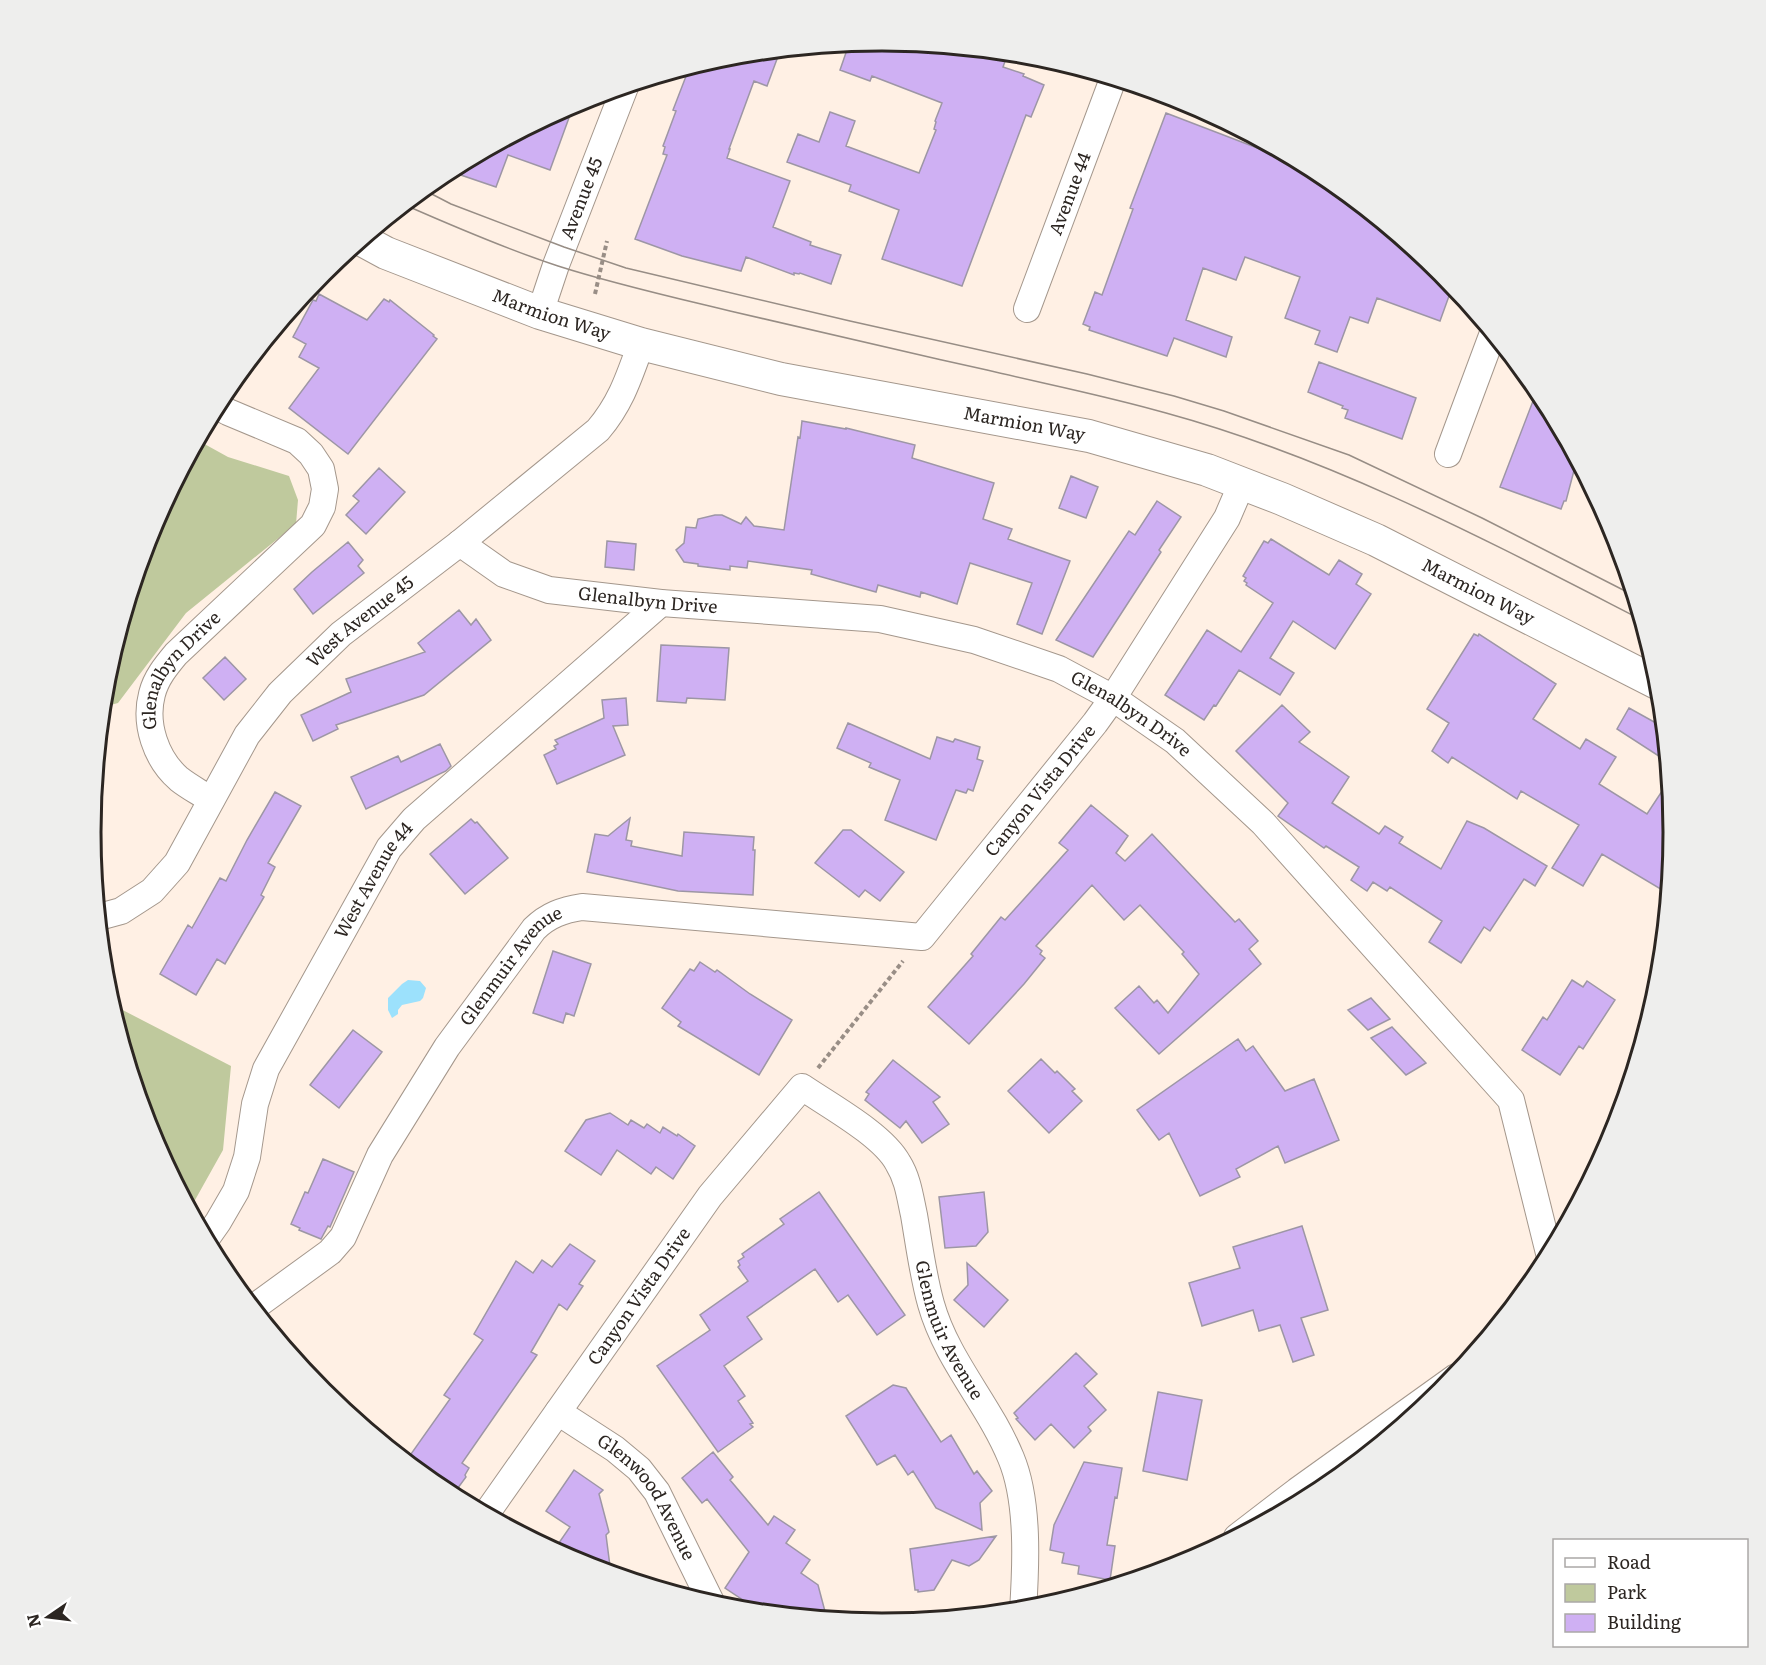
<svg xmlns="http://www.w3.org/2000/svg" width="1766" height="1665" viewBox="0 0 1766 1665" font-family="Literata,serif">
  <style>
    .green { fill: #bfc99d }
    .water { fill: #9ce1fc }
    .building { fill: #cfb0f3; stroke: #9d96a5; stroke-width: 1.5 }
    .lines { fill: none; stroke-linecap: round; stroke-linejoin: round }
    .minor-casing { stroke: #a4978c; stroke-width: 28 }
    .tertiary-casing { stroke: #a4978c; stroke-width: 34 }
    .path { stroke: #998e86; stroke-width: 4; stroke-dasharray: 4.5 3; stroke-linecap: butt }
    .minor { stroke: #fff; stroke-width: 26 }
    .tertiary { stroke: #fff; stroke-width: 32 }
    .tram { stroke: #978d85; stroke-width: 1.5 }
    .labels { text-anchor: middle; stroke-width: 6; stroke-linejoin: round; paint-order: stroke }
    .street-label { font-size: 18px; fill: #2c2622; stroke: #fff }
    .rim { fill: none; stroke: #2c2622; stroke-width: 3 }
  </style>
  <rect width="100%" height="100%" fill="#fff0e4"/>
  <path class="green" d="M199 441 228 457 289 476 298 500 296 524 186 613 118 703 103 707 106 678 151 529Z
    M111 1004 231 1066 223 1150 190 1209 151 1135Z"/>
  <path class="water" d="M408 980 420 981 426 988 423 998 420 1001 402 1005 398 1010V1014L392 1018 388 1010V998L402 984Z"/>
  <path class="building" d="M883 40 1008 53 1003 67 1024 74 1023 76 1044 85 1031 117 1026 115 962 286 882 259 899 210 849 191 851 185 787 162 798 134 819 142 830 112 855 121 846 146 919 173 936 130 934 129 936 122 935 121 942 103 872 76 870 81 840 70 849 44Z
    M780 51 767 86 754 81 729 149H730L727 158 790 181 773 227 811 242 810 245 841 255 831 284 800 273 799 274 794 273V275L746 257 741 271 682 256 635 239 667 155 663 154 665 147 663 146 676 111 673 110 688 71 691 67 729 56Z
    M574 104 550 170 508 155 496 187 449 171Z
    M1166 113 1260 149 1263 142 1310 167 1309 170 1314 172 1312 177 1339 187 1443 273 1453 285 1440 321 1377 298 1368 323 1350 317 1337 352 1315 344 1320 331 1285 318 1300 277 1245 257 1236 280 1203 268 1186 320 1232 337 1226 357 1174 338 1167 356 1089 330 1090 327 1083 324 1095 292 1102 295 1133 209 1130 208Z
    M319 294 367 320 384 299 389 302 390 300 434 335 433 336 437 339 348 454 289 408 319 368 299 357 306 344 293 337 313 300 316 301Z
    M1319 362 1416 398 1402 439 1345 418 1348 410 1342 408 1343 406 1308 392Z
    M1538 388 1577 459 1566 501H1564L1561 509 1500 487Z
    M802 421 846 429V428L915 445 912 458 994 483 983 519 1012 529 1008 539 1070 561 1042 634 1017 624 1032 583 970 563 957 604 921 592 920 597 878 585 876 592 811 574 812 570 748 561 747 568 730 566V570L698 566V564L684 562 676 550 684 543 686 527 696 528 698 519 715 515H722L741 524 746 517 754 526 784 530 798 437 800 438Z
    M379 468 405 492 366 534 346 515 359 501 353 496Z
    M1071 476 1098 487 1086 518 1059 508Z
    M1157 501 1181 517 1159 550 1161 552 1093 657 1056 640 1129 531 1135 535Z
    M1271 539 1329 575 1339 560 1362 574 1356 584 1371 594 1335 649 1293 621 1270 658 1294 673 1280 695 1239 670 1216 706 1214 705 1204 720 1165 695 1207 630 1241 652 1273 603 1246 585 1247 583 1244 581 1246 578 1243 576 1264 541 1268 543Z
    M607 541 636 544 634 570 605 567Z
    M348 542 363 560 358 566 364 573 313 614 294 589 312 572Z
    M459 610 471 625 476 619 491 640 424 695 336 725 338 729 313 741 301 715 351 692 346 679 425 652 418 643Z
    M1474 634 1478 636 1479 634 1556 684 1533 719 1580 749 1586 739 1616 757 1599 784 1647 814 1670 779 1675 833 1669 894 1602 854 1583 886 1552 868 1579 825 1521 791 1517 799 1452 757 1448 763 1432 751 1449 723 1427 709Z
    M661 645 729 648 725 700 687 698 686 703 657 701Z
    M225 657 246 679 224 700 203 678Z
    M626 698 628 725 613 726 625 755 557 784 544 755 556 749 554 746 558 744 555 740 604 718 602 700Z
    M1282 705 1310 732 1299 742 1349 777 1332 803 1379 834 1385 826 1403 837 1399 843 1441 869 1467 821 1484 828 1547 866 1535 886 1524 879 1490 931 1484 927 1461 963 1429 942 1442 921 1390 887 1387 891 1373 882 1367 891 1351 880 1359 867 1326 846 1324 848 1278 816 1288 803 1236 751Z
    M1629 708 1665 728 1668 762 1617 729Z
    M848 723 930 759 937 737 953 742 955 739 980 747 977 759 983 761 973 791 968 789 966 793 956 790 936 840 885 820 900 780 869 767 871 763 837 748Z
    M440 744 451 766 446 771 366 809 351 777 398 756 401 762Z
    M275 792 301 806 268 863 275 867 261 895 264 897 225 964 217 959 196 995 160 974 188 925 192 928 220 878 226 881 247 840Z
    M1091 805 1128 836 1116 853 1125 861 1152 834 1235 922 1239 919 1258 941 1249 949 1261 964 1159 1054 1115 1008 1139 986 1154 1003 1157 1000 1168 1013 1199 974 1182 954 1184 952 1140 905 1124 920 1092 885 1036 946 1042 951 1040 954 1045 958 1024 984 969 1044 928 1007 973 956 971 954 1001 917 1005 920 1068 850 1059 843Z
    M630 818 626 840 632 841 631 846 682 856 684 832 754 837 753 850H755L753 895 678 891 587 872 595 834 608 836Z
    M471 819 475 823 477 822 508 858 465 894 430 854Z
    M843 830H851L904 872 880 901 865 890 859 897 815 863Z
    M553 951 591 964 574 1016 566 1013 563 1023 533 1013Z
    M700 962 715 972 717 970 750 994 792 1020 759 1075 678 1026 681 1022 662 1008 690 969 694 971Z
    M1572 980 1583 987 1587 981 1615 1000 1583 1049 1579 1046 1560 1075 1522 1050 1543 1017 1547 1020Z
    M1371 998 1390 1019 1368 1030 1348 1010Z
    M1392 1027 1426 1063 1406 1075 1371 1038Z
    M353 1030 382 1052 339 1108 310 1085Z
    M1238 1039 1246 1051 1253 1046 1285 1091 1314 1079 1339 1140 1285 1163 1278 1146 1236 1169 1240 1177 1200 1196 1169 1133 1159 1140 1137 1110Z
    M1041 1059 1055 1073 1057 1071 1075 1089 1072 1091 1082 1101 1049 1133 1008 1091Z
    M893 1060 940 1097 933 1102 949 1124 922 1143 906 1121 900 1128 865 1100 869 1094 866 1092Z
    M610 1113 628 1125 631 1120 644 1128 647 1124 660 1133 663 1127 677 1136 678 1134 695 1146 673 1179 656 1167 651 1174 617 1150 601 1175 565 1151 586 1120Z
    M323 1159 354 1172 330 1227 328 1226 321 1239 299 1230 300 1228 291 1224 305 1192 308 1193Z
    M819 1192 905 1315 877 1335 848 1295 838 1302 815 1269 747 1317 762 1339 724 1366 745 1396 738 1401 753 1423 750 1424 753 1427 718 1452 657 1366 710 1330 700 1315 748 1281 738 1267 740 1265 738 1261 744 1257 742 1254 784 1224 780 1219Z
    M984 1192 988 1232 976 1246 945 1248 939 1197Z
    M1302 1226 1328 1310 1301 1318 1314 1355 1293 1362 1280 1325 1259 1331 1253 1310 1202 1326 1189 1283 1240 1268 1233 1247Z
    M570 1244 595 1261 579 1284 583 1286 567 1310 559 1304 531 1352 537 1355 462 1463 469 1468 465 1475 466 1477 452 1496 443 1491 406 1461 450 1399 444 1395 483 1340 474 1334 516 1261 533 1273 542 1260 552 1267Z
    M967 1263 1008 1300 984 1327 954 1300 968 1285Z
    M1076 1353 1097 1374 1084 1386 1106 1410 1088 1427 1091 1431 1074 1448 1051 1424 1035 1440 1016 1419 1018 1418 1014 1413Z
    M893 1385 906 1388 941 1442 951 1435 974 1474 977 1471 992 1491 980 1503 982 1530 936 1508 913 1471 908 1475 895 1455 877 1465 846 1416Z
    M1158 1392 1202 1400 1187 1480 1143 1471Z
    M713 1452 733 1477 730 1480 768 1525 774 1516 795 1530 786 1543 810 1560 801 1573 818 1585 827 1619 761 1612 725 1588 749 1552 707 1499 702 1503 682 1478Z
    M1084 1462 1122 1468 1117 1498 1115 1497 1107 1545 1115 1546 1110 1580 1078 1574 1079 1566 1062 1563 1064 1553 1050 1550 1054 1525Z
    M574 1470 603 1490 599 1494 609 1532 606 1535 611 1574 580 1564 554 1550 570 1527 546 1511Z
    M996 1536 979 1560 969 1566 952 1560 934 1590 918 1592V1590H915L910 1549Z"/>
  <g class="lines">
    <defs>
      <g id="minor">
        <path id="s1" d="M1027 309 1113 79"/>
        <path id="s2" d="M540 313 556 265 625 87"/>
        <path d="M1448 454 1493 333"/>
        <path id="s3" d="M460 543 504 574 549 590 661 603 880 619 974 640 1059 669 1113 698 1175 741 1263 823 1511 1100 1550 1257"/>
        <path id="s4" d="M211 800C201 793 189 787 179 779 156 759 144 724 152 694 156 678 166 666 176 654L313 525 322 507 325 489 321 469 311 454 297 441 228 412 217 406"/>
        <path id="s5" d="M99 917 121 911 152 891 177 863 247 735 280 693 341 634 460 543 598 430C621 403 629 377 641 344"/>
        <path id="s6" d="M206 1239 218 1222 236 1191 247 1157 255 1104 266 1069 389 848 414 819 661 603"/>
        <path id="s7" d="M253 1308 330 1252 343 1237 380 1155 447 1047 534 929C548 915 563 910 582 907L922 937 1095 723 1113 698 1227 518 1242 483"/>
        <path id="s8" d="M558 1412 615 1449 639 1469 657 1492 712 1604"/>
        <path id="s9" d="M486 1514 710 1196 802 1087C830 1106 883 1135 898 1163 908 1179 910 1197 914 1215 919 1244 923 1276 931 1304 947 1361 989 1404 1011 1458 1029 1501 1026 1565 1023 1611"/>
        <path d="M1237 1537 1297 1491 1456 1377"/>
      </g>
      <g id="tertiary">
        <path id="s10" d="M362 240 386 253 540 313 641 344 781 379 1089 436 1207 470 1282 499 1376 540 1661 685"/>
      </g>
    </defs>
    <use href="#minor" class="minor-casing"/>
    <use href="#tertiary" class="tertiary-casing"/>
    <path class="path" d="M595 294 607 241
      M818 1068 903 961"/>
    <use href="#minor" class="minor"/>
    <use href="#tertiary" class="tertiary"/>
    <path class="tram" d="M424 190 451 204 564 247 626 268 850 321 1087 374 1174 396 1224 411 1349 455 1482 518 1635 596
      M405 205C455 227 506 249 558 266 614 284 672 297 730 311 815 331 901 351 987 370 1046 384 1107 396 1166 413 1334 459 1488 541 1642 620"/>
  </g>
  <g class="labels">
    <g class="street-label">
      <text dy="6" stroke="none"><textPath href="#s1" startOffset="123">Avenue 44</textPath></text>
      <text dy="6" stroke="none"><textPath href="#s2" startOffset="122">Avenue 45</textPath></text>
      <text dy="6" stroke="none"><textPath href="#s10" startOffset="204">Marmion Way</textPath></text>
      <text dy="6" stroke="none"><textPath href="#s10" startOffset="690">Marmion Way</textPath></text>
      <text dy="6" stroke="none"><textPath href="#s10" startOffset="1176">Marmion Way</textPath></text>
      <text dy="6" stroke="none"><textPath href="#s3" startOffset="201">Glenalbyn Drive</textPath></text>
      <text dy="6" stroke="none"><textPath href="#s5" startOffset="404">West Avenue 45</textPath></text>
      <text dy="6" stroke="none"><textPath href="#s4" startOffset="166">Glenalbyn Drive</textPath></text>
      <text dy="6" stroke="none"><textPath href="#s3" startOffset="705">Glenalbyn Drive</textPath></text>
      <text dy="6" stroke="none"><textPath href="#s7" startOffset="1062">Canyon Vista Drive</textPath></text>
      <text dy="6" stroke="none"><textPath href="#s6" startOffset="400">West Avenue 44</textPath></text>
      <text dy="6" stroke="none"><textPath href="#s7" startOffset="436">Glenmuir Avenue</textPath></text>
      <text dy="6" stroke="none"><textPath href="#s9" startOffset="266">Canyon Vista Drive</textPath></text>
      <text dy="6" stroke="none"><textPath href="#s9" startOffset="831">Glenmuir Avenue</textPath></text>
      <text dy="6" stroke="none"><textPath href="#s8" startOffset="126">Glenwood Avenue</textPath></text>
    </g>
  </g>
  <path d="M0 0H1766V1665H0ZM101 832a781 781 0 1 1 1562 0a781 781 0 1 1-1562 0Z" fill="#eeeeed" fill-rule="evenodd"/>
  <path class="rim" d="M101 832a781 781 0 1 1 1562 0a781 781 0 1 1-1562 0Z"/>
  <rect x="1553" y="1539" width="195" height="108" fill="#ffffff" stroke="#aba8a7" stroke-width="1.5"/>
  <rect x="1565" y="1558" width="30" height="9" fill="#ffffff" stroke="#aba8a7" stroke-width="1.5"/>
  <text x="1607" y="1569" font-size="18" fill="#2c2622">Road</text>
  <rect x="1565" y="1584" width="30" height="18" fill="#bfc99d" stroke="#aba8a7" stroke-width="1.5"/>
  <text x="1607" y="1599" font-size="18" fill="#2c2622">Park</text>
  <rect x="1565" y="1614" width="30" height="18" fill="#cfb0f3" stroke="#aba8a7" stroke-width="1.5"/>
  <text x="1607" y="1629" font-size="18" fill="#2c2622">Building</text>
  <g transform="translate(48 1617) rotate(256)" stroke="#ffffff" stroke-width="4.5" paint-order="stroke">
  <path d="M0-4.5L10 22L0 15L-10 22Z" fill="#2c2622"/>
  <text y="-9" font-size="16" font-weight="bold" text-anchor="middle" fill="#2c2622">N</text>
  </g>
</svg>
